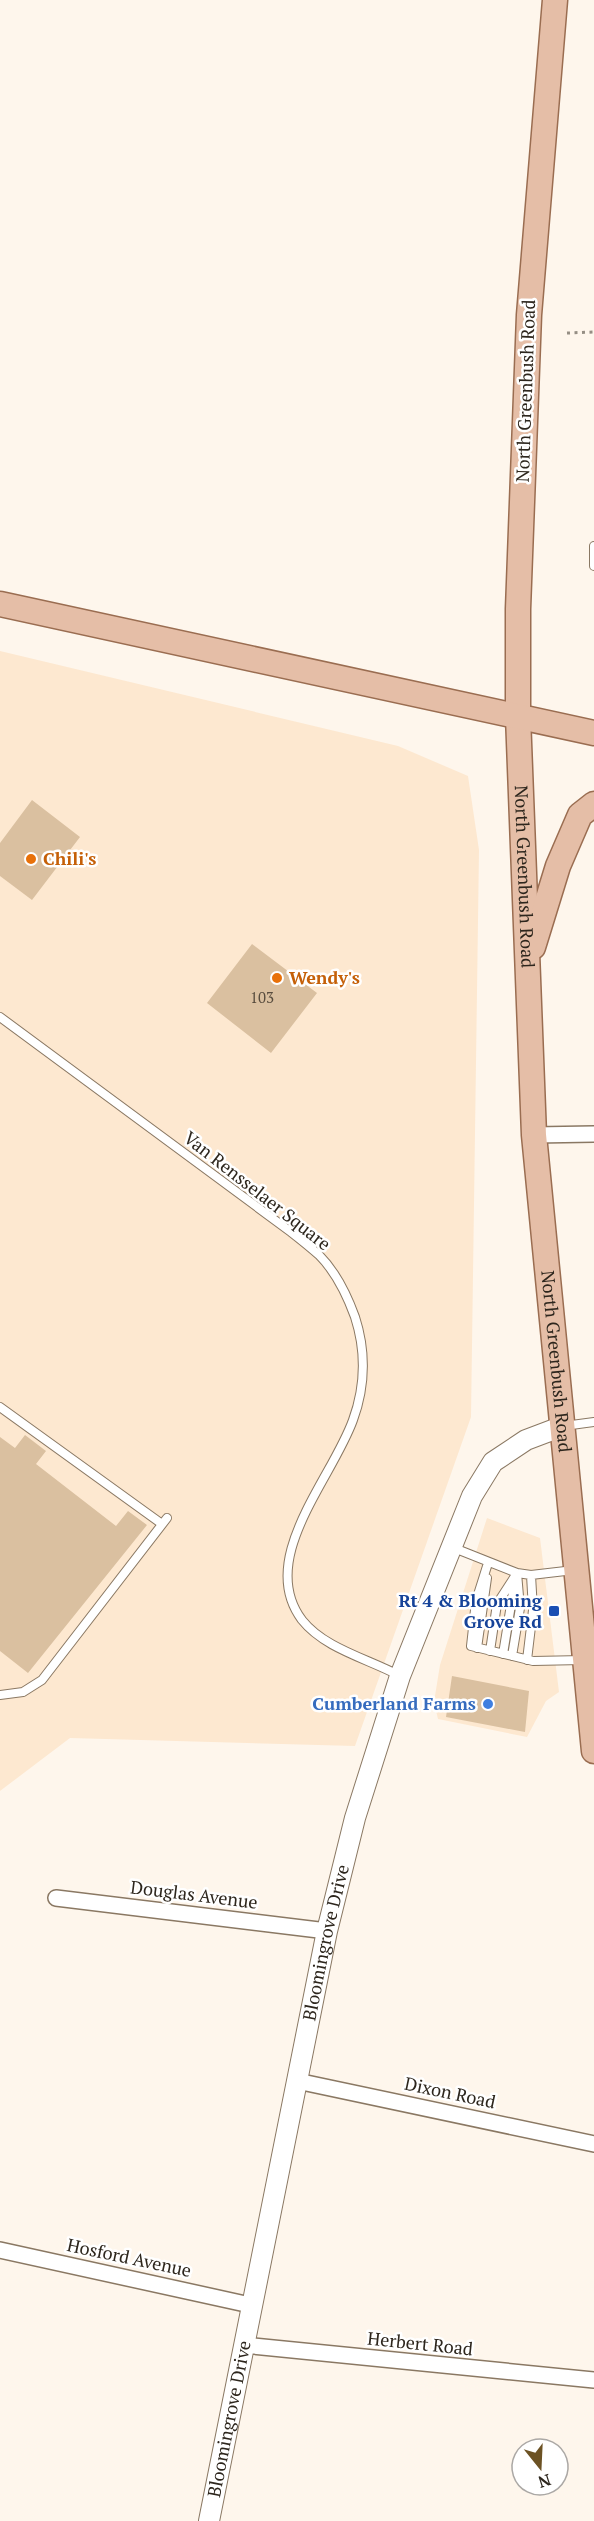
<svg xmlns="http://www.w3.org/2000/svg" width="594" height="2521" viewBox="0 0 594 2521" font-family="'PT Serif',serif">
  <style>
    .built { fill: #fde8d0 }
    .building { fill: #dac0a0 }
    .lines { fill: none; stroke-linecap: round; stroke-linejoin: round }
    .service-casing { stroke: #8a7863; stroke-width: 10 }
    .minor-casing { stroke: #8a7863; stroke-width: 18 }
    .tertiary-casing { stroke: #8a7863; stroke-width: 22 }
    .primary-casing { stroke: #9a6d51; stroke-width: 27 }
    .path { stroke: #958e84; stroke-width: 3; stroke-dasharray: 3 4.5; stroke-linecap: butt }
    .service { stroke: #fff; stroke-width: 8 }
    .minor { stroke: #fff; stroke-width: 15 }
    .tertiary { stroke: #fff; stroke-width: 20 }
    .primary { stroke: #e5bea7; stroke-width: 24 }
    .food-dot { fill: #e8710a; stroke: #fff; stroke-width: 2 }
    .transit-dot { fill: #1a4fb4; stroke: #fff; stroke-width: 2 }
    .shop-dot { fill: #3f7fe0; stroke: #fff; stroke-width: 2 }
    .labels { text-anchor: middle; stroke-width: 5; stroke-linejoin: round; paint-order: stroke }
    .number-label { font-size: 15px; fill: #584c3e }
    .street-label { font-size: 18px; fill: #2d261d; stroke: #fff }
    .food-label { font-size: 18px; font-weight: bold; fill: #c56008; stroke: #fff; text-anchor: start }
    .transit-label { font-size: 18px; font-weight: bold; fill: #164399; stroke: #fff; text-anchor: end }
    .shop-label { font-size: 18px; font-weight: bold; fill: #366cbe; stroke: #fff; text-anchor: end }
  </style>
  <rect width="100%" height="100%" fill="#fef6ec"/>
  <path class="built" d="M0 651 398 746 468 776 479 850 471 1417 355 1746 70 1738 0 1791Z
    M487 1518 540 1538 559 1692 546 1701 527 1737 438 1719 434 1702 440 1665Z"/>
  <path class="building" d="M32 800 80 837 32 900 0 876V843Z
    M252 944 317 993 271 1053 207 1003Z
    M25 1435 46 1451 36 1464 116 1526 128 1511 147 1525 28 1673 0 1651V1437L15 1448Z
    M452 1676 529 1691 525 1732 446 1717Z"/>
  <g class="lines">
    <defs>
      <path id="service" d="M594 546V566
        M0 1017 291 1232C300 1239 310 1247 319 1255 336 1272 347 1295 355 1317 366 1351 365 1387 353 1420 332 1479 256 1559 302 1620 325 1649 369 1659 400 1676
        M0 1407 162 1524
        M564 1426 594 1422
        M454 1548 517 1573 531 1575 574 1570
        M488 1563 476 1601 471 1646 533 1661 583 1660
        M477 1648 487 1578
        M490 1651 497 1604 517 1573
        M503 1654 515 1580
        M512 1656 520 1608 517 1573
        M527 1660 533 1610 531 1575
        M0 1695 23 1692 42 1680 167 1518"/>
      <path id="minor" d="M534 1135 594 1134
        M56 1898 327 1931
        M297 2081 594 2144
        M0 2250 250 2305
        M243 2345 594 2380"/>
      <g id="tertiary">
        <path id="s1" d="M209 2521 327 1931 355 1818 400 1676 472 1496 493 1462 526 1440 563 1426"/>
      </g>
      <g id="primary">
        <path id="s2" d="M555 0 529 315 518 609V716L534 1135 594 1751"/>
        <path d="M0 604 594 733"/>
        <path d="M533 947 558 866 580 815 594 804"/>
      </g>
    </defs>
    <use href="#service" class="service-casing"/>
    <use href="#minor" class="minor-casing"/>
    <use href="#tertiary" class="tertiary-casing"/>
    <use href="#primary" class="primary-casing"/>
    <path class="path" d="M567 333 594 332"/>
    <use href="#service" class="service"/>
    <use href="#minor" class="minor"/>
    <use href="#tertiary" class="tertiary"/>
    <use href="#primary" class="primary"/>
  </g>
  <g class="food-dot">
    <circle cx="31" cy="859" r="6"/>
    <circle cx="277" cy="978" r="6"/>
  </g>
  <rect class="transit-dot" x="548" y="1605" width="12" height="12" rx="3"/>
  <circle class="shop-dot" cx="488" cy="1704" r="6"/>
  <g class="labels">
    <g class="number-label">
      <text x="262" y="1003">103</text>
    </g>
    <g class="street-label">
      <text transform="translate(526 391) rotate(-88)" y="6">North Greenbush Road</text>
      <text dy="6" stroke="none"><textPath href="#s2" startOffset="878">North Greenbush Road</textPath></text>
      <text transform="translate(257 1191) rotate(38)" y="6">Van Rensselaer Square</text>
      <text dy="6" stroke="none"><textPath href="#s2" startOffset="1364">North Greenbush Road</textPath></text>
      <text transform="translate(194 1895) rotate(7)" y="6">Douglas Avenue</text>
      <text dy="6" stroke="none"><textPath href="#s1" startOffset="590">Bloomingrove Drive</textPath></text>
      <text transform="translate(450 2093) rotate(12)" y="6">Dixon Road</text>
      <text transform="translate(129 2258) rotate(12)" y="6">Hosford Avenue</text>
      <text transform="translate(420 2344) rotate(6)" y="6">Herbert Road</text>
      <text dy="6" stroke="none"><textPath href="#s1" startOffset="104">Bloomingrove Drive</textPath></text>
    </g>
    <g class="food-label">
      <text x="43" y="865">Chili's</text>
      <text x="289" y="984">Wendy's</text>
    </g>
    <g class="transit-label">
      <text x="542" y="1607">Rt 4 &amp; Blooming<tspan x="542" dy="21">Grove Rd</tspan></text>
    </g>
    <g class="shop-label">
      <text x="476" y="1710">Cumberland Farms</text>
    </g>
  </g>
  <g transform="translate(540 2467) rotate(162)"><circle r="28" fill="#ffffff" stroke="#aba8a5" stroke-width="1.5"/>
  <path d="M0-4.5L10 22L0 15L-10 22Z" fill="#6c5224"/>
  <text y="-9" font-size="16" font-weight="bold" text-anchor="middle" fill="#2d261d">N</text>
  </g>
</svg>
